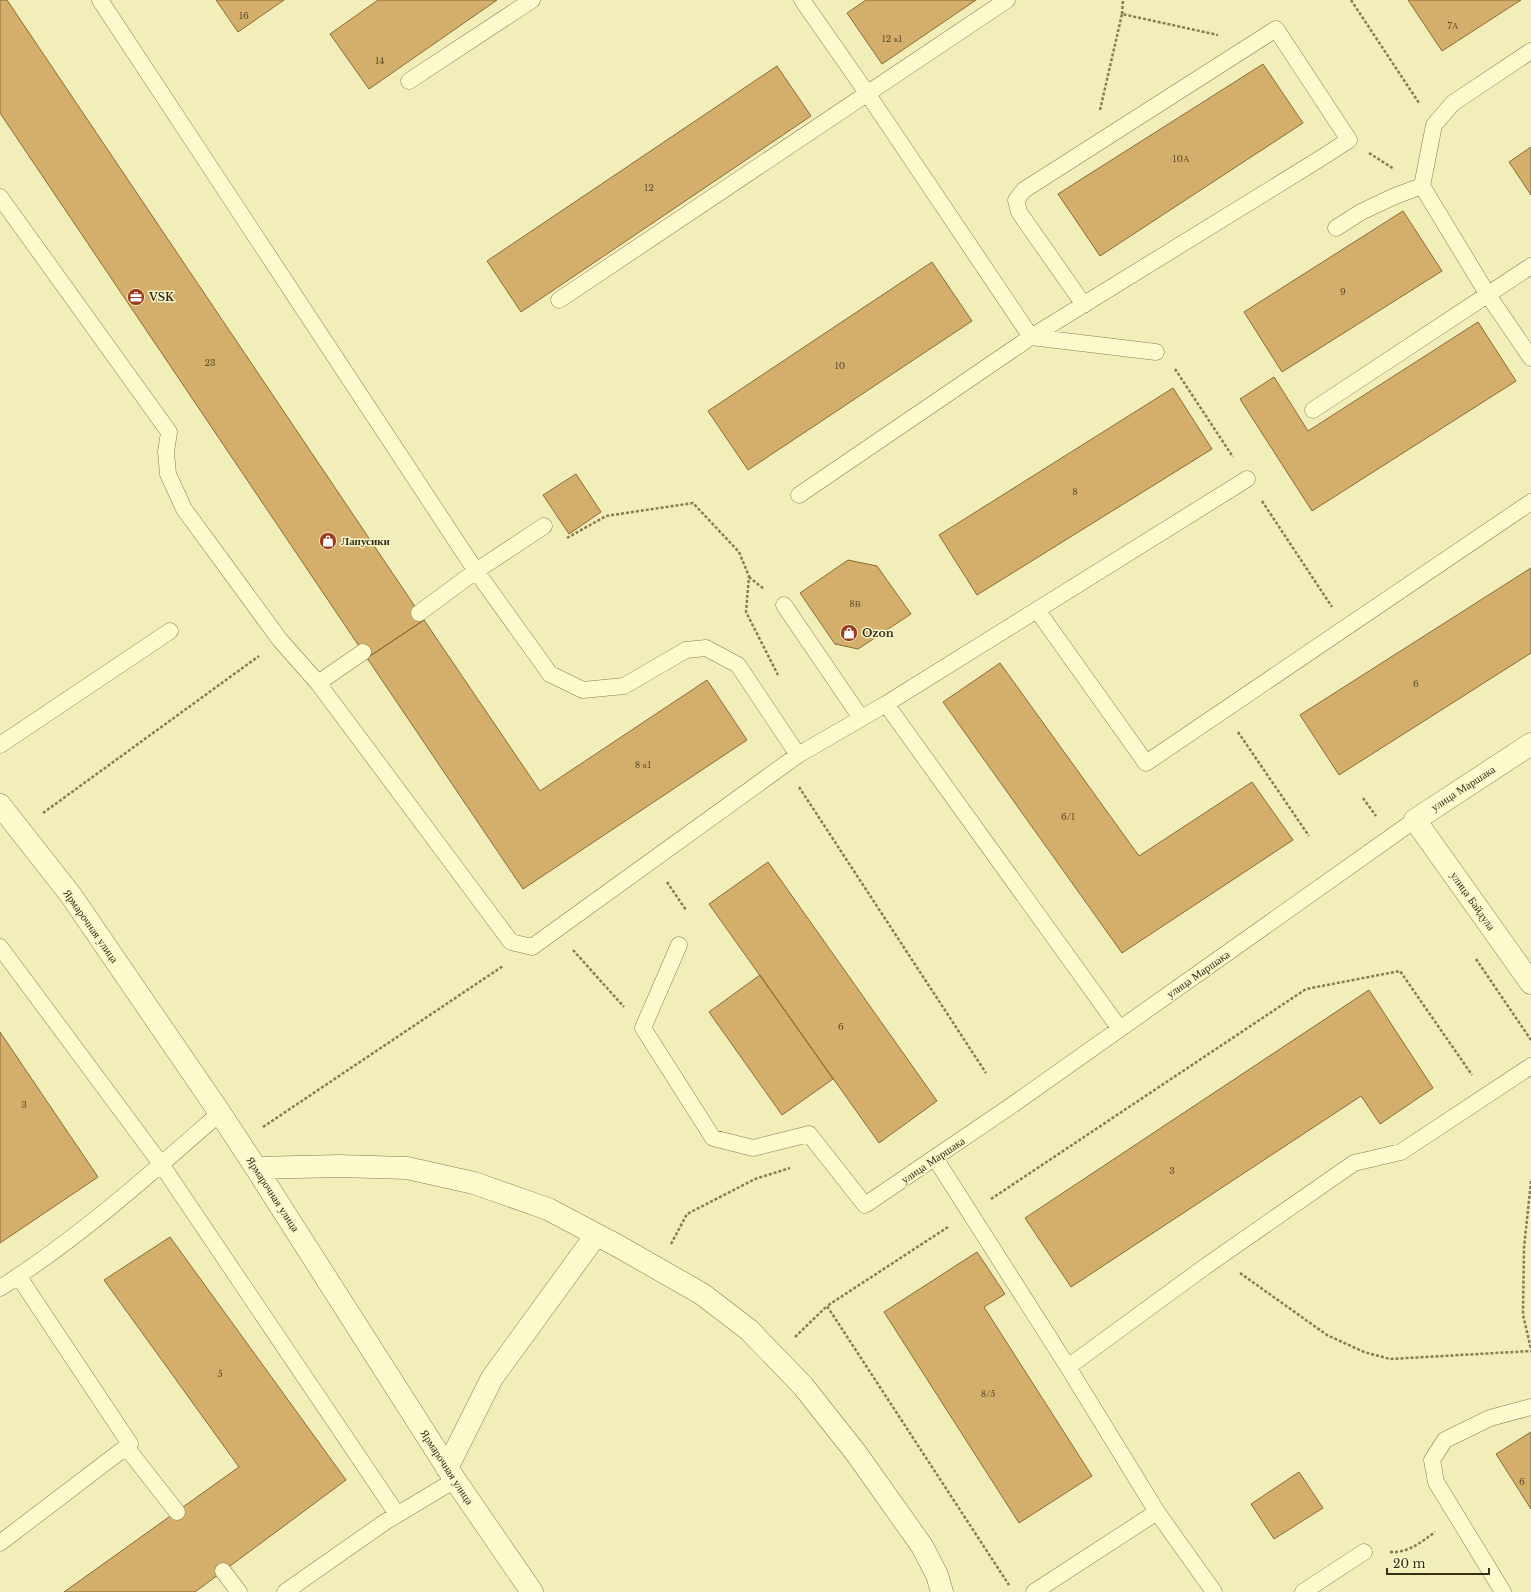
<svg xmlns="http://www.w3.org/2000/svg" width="1531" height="1592" viewBox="0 0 1531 1592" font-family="'Libre Baskerville',serif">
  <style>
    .building { fill: #d3af6b; stroke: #8a6b36 }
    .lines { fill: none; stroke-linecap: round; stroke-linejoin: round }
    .lane-casing { stroke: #897c53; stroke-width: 17 }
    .street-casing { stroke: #897c53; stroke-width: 23 }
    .path { stroke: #897c53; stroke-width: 2.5; stroke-dasharray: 3 2; stroke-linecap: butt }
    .lane { stroke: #fcf9cd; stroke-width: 16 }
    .street { stroke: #fcf9cd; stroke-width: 22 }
    .labels { text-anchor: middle; stroke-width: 3; stroke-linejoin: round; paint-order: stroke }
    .number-label { font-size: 9px; fill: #5d4e2e }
    .poi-label { font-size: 11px; font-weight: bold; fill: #362e19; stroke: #f8f6c9; text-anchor: start }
    .street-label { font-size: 11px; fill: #362e19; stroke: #f8f6c9 }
  </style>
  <rect width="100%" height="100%" fill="#f1eeb9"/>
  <path class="building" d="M0 0H7L424 620 367 658 0 113Z
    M216 0H284L238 32Z
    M378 0H497L369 89 330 34Z
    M866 0H976L882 64 847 13Z
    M1408 0H1521L1442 51Z
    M1263 64 1303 123 1100 256 1058 194Z
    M777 66 811 116 521 312 487 261Z
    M1531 147V195L1509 162Z
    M1403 211 1442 271 1282 372 1244 312Z
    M932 262 972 321 748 470 708 411Z
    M1478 322 1516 381 1312 511 1240 399 1274 377 1308 431Z
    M1173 388 1212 449 977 595 939 535Z
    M576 474 601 512 569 534 543 495Z
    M848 560 877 566 911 614 858 649 835 644 800 593Z
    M1531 568V653L1339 775 1300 715Z
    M424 620 540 791 707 680 747 740 523 889 367 658Z
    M1000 663 1139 856 1252 782 1293 840 1122 953 943 702Z
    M768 862 937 1101 879 1143 709 904Z
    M760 975 833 1079 782 1115 709 1012Z
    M1369 990 1433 1088 1380 1124 1361 1096 1071 1287 1025 1218Z
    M0 1032 98 1177 0 1243Z
    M170 1237 346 1480 195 1592H64L239 1467 104 1280Z
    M977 1252 1005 1294 984 1307 1092 1476 1019 1523 884 1312Z
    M1531 1432V1509L1496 1454Z
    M1299 1472 1323 1508 1274 1539 1251 1504Z"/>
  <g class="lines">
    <defs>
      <path id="lane" d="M100 0 476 571 550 674 583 690 624 686 686 650 706 648 738 665 798 755
        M802 0 867 93 1031 337 1156 352
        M1531 51 1453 103 1434 125 1422 186 1488 295 1531 358
        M409 81 532 0
        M0 197 169 432 166 452 168 474 184 509 280 640 318 683 511 942 532 947 798 755 886 704 1247 479
        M1336 228 1361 212 1395 196 1422 186
        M559 300 1007 0
        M1313 410 1531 266
        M799 495 1031 337 1318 160 1349 140 1276 29 1024 190 1016 200 1019 212 1084 305
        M784 605 861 718
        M1037 610 1146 763 1531 502
        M419 613 476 571 544 526
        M318 683 363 652
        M886 704 1120 1029
        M0 745 170 631
        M679 945 643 1028 713 1138 753 1148 809 1134 865 1205 1018 1101 1415 820
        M0 947 161 1164 397 1514
        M935 1158 1068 1367 1206 1266 1354 1163 1401 1152 1531 1066
        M0 1288C79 1238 149 1175 220 1113
        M1068 1367 1157 1512 1214 1592
        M126 1447 177 1512
        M0 1543 130 1444 19 1277
        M223 1571 239 1592
        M285 1592 385 1522 455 1480
        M1034 1592 1157 1512
        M1303 1592 1364 1552
        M1503 1592 1436 1482 1432 1460 1445 1440 1490 1418 1531 1407"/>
      <path id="street" d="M1531 744 1415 820 1531 983
        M0 805 70 894 220 1113 256 1168 455 1480 532 1592
        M256 1168 339 1166 407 1168 474 1183 548 1209 618 1246 702 1294 749 1330 803 1386 856 1453 922 1546 937 1575 942 1592
        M447 1468 492 1378 596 1235"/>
    </defs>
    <use href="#lane" class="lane-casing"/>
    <use href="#street" class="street-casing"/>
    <path class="path" d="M1351 0 1419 103
      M1122 14 1123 0
      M1100 110 1122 14 1218 35
      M1369 153 1394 169
      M1175 369 1233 457
      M1262 501 1332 607
      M567 538 606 516 693 503 739 552 749 576 746 612 778 675
      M749 577 764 589
      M1238 732 1309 836
      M799 787 986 1073
      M1363 798 1376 816
      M43 813 259 656
      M667 882 686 910
      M573 950 624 1007
      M1476 959 1531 1040
      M263 1127 503 966
      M1531 1181 1524 1248 1523 1315 1531 1349
      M991 1199 1306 989 1400 971 1472 1075
      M948 1227 827 1306 1009 1585
      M671 1244 687 1214 755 1179 790 1168
      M1240 1273 1327 1335 1364 1352 1390 1359 1531 1351
      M795 1337 827 1306
      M1390 1552C1409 1553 1421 1542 1435 1532"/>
    <use href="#lane" class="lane"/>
    <use href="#street" class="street"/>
  </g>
  <defs>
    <symbol id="office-disc" viewBox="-11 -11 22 22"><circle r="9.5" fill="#9d3b1e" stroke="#f8f6c9"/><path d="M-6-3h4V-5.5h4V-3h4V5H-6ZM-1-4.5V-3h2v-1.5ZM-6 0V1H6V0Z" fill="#fff"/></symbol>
    <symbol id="shop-disc" viewBox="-11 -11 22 22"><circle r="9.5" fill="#9d3b1e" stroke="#f8f6c9"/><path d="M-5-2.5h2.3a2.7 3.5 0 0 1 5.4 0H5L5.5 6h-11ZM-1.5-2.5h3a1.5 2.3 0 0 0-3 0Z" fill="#fff"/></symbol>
  </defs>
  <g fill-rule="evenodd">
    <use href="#office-disc" x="126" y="287" width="20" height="20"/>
    <use href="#shop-disc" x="318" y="531" width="20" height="20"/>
    <use href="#shop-disc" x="839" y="623" width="20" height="20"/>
  </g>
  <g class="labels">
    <g class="number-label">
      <text x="244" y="19">16</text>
      <text x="1453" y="29">7А</text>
      <text x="892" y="42">12 к1</text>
      <text x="380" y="64">14</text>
      <text x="1181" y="162">10А</text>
      <text x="649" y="191">12</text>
      <text x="1343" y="295">9</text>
      <text x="210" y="366">23</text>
      <text x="840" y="369">10</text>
      <text x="1075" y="495">8</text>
      <text x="855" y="607">8В</text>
      <text x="1416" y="687">6</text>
      <text x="643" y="768">8 к1</text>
      <text x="1068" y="820">6/1</text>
      <text x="841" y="1030">6</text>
      <text x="24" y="1108">3</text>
      <text x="1172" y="1174">3</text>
      <text x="220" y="1377">5</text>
      <text x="988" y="1397">8/5</text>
      <text x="1522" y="1485">6</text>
    </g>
    <g class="poi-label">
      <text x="149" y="301">VSK</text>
      <text x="341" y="545">Лапусики</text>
      <text x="862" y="637">Ozon</text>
    </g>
    <g class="street-label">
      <text transform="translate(1463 788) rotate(-33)" y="4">улица Маршака</text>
      <text transform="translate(1473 901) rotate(55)" y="4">улица Байдула</text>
      <text transform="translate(91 926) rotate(55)" y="4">Ярмарочная улица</text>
      <text transform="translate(1198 974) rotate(-35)" y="4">улица Маршака</text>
      <text transform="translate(933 1160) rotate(-34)" y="4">улица Маршака</text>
      <text transform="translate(273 1194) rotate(57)" y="4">Ярмарочная улица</text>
      <text transform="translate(447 1467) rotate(57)" y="4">Ярмарочная улица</text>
    </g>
  </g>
  <path d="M1387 1568v6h102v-6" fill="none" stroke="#362e19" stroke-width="2"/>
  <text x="1393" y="1568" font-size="12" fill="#362e19" stroke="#f8f6c9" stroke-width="3" paint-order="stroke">20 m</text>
</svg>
